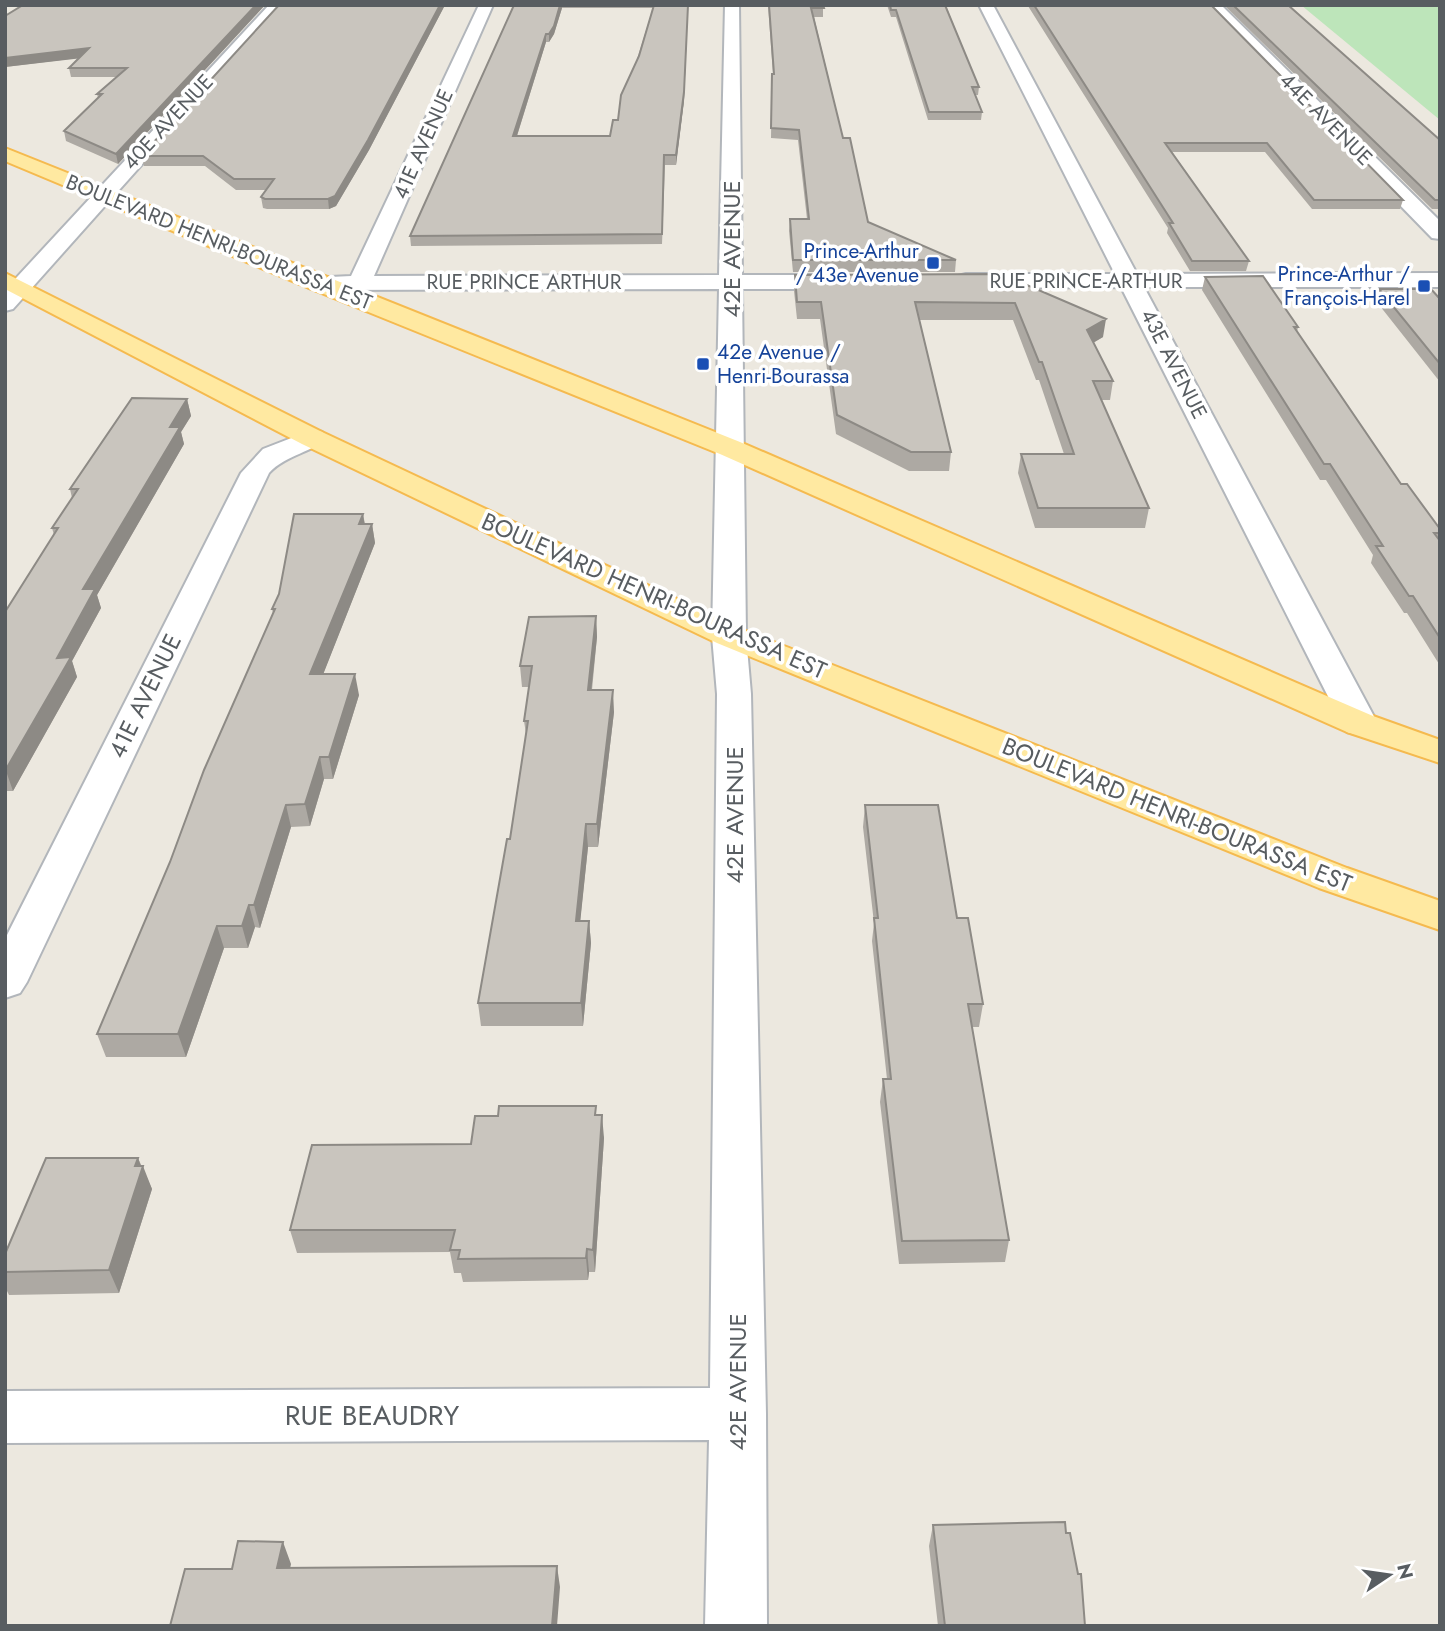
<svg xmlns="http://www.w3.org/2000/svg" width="1445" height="1631" viewBox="0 0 1445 1631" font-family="Jost,sans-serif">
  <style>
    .green { fill: #bde5ba }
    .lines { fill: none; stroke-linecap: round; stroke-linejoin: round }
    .street-casing { stroke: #b2b6bb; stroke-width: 4 }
    .primary-casing { stroke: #f5ba4f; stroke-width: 4 }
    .street { fill: #fff; fill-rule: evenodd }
    .primary { fill: #ffe9a1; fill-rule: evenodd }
    .wall { fill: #ada9a3; fill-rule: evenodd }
    .shaded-wall { fill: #8d8a85 }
    .building { fill: #c9c5be; stroke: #8d8a85; stroke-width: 2 }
    .transit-dot { fill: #1a4fb4; stroke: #fff; stroke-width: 2.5 }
    .labels { text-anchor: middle; stroke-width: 7; stroke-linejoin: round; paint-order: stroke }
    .far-street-label { font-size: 21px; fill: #585d61; stroke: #fff }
    .far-transit-label { font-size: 21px; fill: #164399; stroke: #fff; text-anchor: end }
    .street-label { font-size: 24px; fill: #585d61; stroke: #fff }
    .near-street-label { font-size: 28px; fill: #585d61; stroke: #fff }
  </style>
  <rect width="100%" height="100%" fill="#ece8df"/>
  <path class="green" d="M1301 5H1440V120Z"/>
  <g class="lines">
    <defs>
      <path id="street" d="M269 5H284L13 309 5 311V290Z
        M479 5H493L374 276 719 275 725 5H739L742 275H846L854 277 857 282 854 287 846 289H742L746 636 751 694 766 1414 767 1626H705L709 1440 5 1443V1391L710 1388 717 694 712 636 719 289 317 290 309 288 306 283 309 278 351 276Z
        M979 5H993L1137 274 1440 273V287H1144L1378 724 1373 732 1360 735 1347 732 1342 724 1121 287 966 288 958 286 955 281 958 276 966 274H1115Z
        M1205 5H1221L1440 221V239L1432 238Z
        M312 430 322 432 326 438C316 451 285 455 269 473L27 982 20 993 5 998V939L241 473 263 449Z"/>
      <path id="primary" d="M5 148 740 442 1373 716 1440 740V763L1347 732 720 454 309 288 5 161Z
        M5 273 322 432 741 629 1347 868 1440 901V930L1319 888 717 643 302 444 5 289Z"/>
    </defs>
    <use href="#street" class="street-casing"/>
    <use href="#primary" class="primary-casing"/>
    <use href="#street" class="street"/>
    <use href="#primary" class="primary"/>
  </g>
  <path class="wall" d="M23 5H265L118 164 66 141 64 131 98 98 97 94 117 77H71L69 68 78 58 5 67V16Z
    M279 5H445L369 150 336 206 329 209H267L263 208 261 197 267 190H236L205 166H144L141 156Z
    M514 5H688L684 101 676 165H665L662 244 411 246 410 236ZM562 8H653L618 120 610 136H517L546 42H549L554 34Z
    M768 5H823V17H814L843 138 868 222 956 260 955 272H793L789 231 790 219H807L798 140 771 138 772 74H773Z
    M887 5H977L946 6 979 87 978 95H975L982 112 981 120H928L896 17H891Z
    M996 5H1211L1403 200 1400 209H1312L1265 152H1172L1249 261 1246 271H1190L1167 233 1168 228 1028 6Z
    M1224 5H1288L1440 140V209H1432Z
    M1001 274 1103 337 1093 343 1113 381 1110 400H1101L1149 508 1145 528H1035L1018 473 1021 454H1064L1039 380H1036L1013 320H919L951 452 949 471H909L836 434 820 319H797L794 291 795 275Z
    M1205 277 1298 327 1297 332 1401 484 1440 529V664H1439L1407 613H1404L1371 563 1373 555 1326 480H1320L1202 290Z
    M1379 289 1440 299V382L1376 301Z
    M187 399 191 416 181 432 184 444 97 595 101 608 72 661 77 677 13 791H5V612L54 535 52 528 72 498 70 489Z
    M363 514 365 524H372L375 543 323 674 359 695 333 779H324L310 826 291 827 260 928 255 927 248 948H224L186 1057H106L97 1034 170 862 273 613 272 609Z
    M596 616 597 637 592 690 614 712 598 847H588L580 921H589L591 943 583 1026H481L478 1003 510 839 526 734 524 721 529 687H522L520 666Z
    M865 805 957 918 983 1004 979 1027H972L1009 1240 1005 1262 899 1264 880 1102 883 1079H887L872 941 874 923 863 827Z
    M596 1115 604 1138 595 1272H589L588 1280 463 1282 461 1273H454L450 1252 297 1253 290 1230 471 1144Z
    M138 1158 152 1189 119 1293 9 1295 5 1287V1254Z
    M933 1525 1066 1533 1085 1626H938L929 1546Z"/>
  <path class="shaded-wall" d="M256 5H265L118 164 116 154Z
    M440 5H445L369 150 336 206 329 209 328 199Z
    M560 5H562V8L554 34 549 42V34Z
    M688 5 684 101 676 165V155Z
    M546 34V42L514 145 513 136Z
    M89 48 91 57 5 67V58Z
    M1106 319 1103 337 1084 348 1087 330Z
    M187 399 191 416 181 432 184 444 97 595 101 608 72 661 77 677 13 791 6 771 57 658 83 589 170 427Z
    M363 514 366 534 359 524Z
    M372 524 375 543 315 695 310 674Z
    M596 616 597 637 589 711 588 690Z
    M355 674 359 695 333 779 329 757Z
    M613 690 614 712 598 847 597 824Z
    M320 757 324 779 310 826 305 804Z
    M286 805 291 827 260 928 254 905Z
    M586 824 588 847 578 943 576 921Z
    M249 905 255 927 248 948 242 926Z
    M589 921 591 943 583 1026 581 1003Z
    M217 926 224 948 186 1057 178 1034Z
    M602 1115 604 1138 595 1272 593 1250Z
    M138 1158 142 1169 143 1166 152 1189 119 1293 109 1270 135 1166Z
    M587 1249 589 1272 588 1280 586 1258Z
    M283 1542 291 1564 286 1589 277 1568Z
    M557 1566 560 1587 557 1626H552Z"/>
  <path class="building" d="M23 5H256L116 154 64 131 102 94H97L127 68H69L89 48 5 58V16Z
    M279 5H440L368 140 335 196 328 199H265L261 197 274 179H234L203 156H141Z
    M514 5H560L554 26 549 34H546L513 136H610L613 120H618L621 95 639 56 654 5H688L684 92 676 155H664L662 234 410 236Z
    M769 5H823L824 8H811L843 138H850L868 222 956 260H793L790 219H809L799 130 771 128 772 74H774Z
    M890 5H945L979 87H972L982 112H929L896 10H891Z
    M1034 5H1211L1403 200H1314L1267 143H1165L1249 261H1192L1169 223H1173Z
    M1233 5H1288L1440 140V200H1435Z
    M1001 274 1106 319 1087 330 1113 381H1093L1149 508H1038L1021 454H1074L1042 362H1039L1015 303 915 302 951 452H911L837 415 821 302H797L795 275Z
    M1263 276 1298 327H1294L1401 484H1407L1440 529V533H1434L1440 541V638L1413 596H1409L1376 546H1383L1330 464H1324L1205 277Z
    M1379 289H1431L1440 299V364Z
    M132 398 187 399 170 427H180L83 589H95L57 658 71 657 5 771V612L58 528H52L78 489H70Z
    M294 514H363L359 524H372L310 674H355L329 757H320L305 804 286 805 254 905H249L242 926H217L178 1034H97L170 862 204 770 275 609H272L279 594Z
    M596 616 588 690H613L597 824H586L576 921H589L581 1003H478L507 839H510L528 721H524L532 666H520L529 617Z
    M865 805H938L957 918H968L983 1004H968L1009 1240 902 1241 883 1079H891L874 918H878Z
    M499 1106H596L595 1115H602L593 1250 587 1249 586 1258 458 1259 460 1250H450L455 1230H290L312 1145 471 1144 475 1116H498Z
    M46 1158H138L135 1166H143L109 1270 5 1272V1254Z
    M1065 1522 1066 1533H1070L1078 1574H1081L1085 1626H945L933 1525Z
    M238 1541 283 1542 277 1568 557 1566 552 1626H170L185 1569H232Z"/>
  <g class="transit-dot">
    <rect x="926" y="256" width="14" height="14" rx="3.5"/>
    <rect x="1417" y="279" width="14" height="14" rx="3.5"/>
    <rect x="696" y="357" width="14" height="14" rx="3.5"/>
  </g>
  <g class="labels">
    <g class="far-street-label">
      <text transform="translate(1326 119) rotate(45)" y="7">44E AVENUE</text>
      <text transform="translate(168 122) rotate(-47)" y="7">40E AVENUE</text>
      <text transform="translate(423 144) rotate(-66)" y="7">41E AVENUE</text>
      <text transform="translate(219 242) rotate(22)" y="7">BOULEVARD HENRI-BOURASSA EST</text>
      <text x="1086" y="288">RUE PRINCE-ARTHUR</text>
      <text x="524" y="289">RUE PRINCE ARTHUR</text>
      <text transform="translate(1174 364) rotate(63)" y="7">43E AVENUE</text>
    </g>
    <g class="far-transit-label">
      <text x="919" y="258">Prince-Arthur<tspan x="919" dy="24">/ 43e Avenue</tspan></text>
      <text x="1410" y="281">Prince-Arthur /<tspan x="1410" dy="24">François-Harel</tspan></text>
      <text x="717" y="359" text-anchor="start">42e Avenue /<tspan x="717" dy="24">Henri-Bourassa</tspan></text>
    </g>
    <g class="street-label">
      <text transform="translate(732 249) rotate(-90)" y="8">42E AVENUE</text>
      <text transform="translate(654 596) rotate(24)" y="8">BOULEVARD HENRI-BOURASSA EST</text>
      <text transform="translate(145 696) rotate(-64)" y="8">41E AVENUE</text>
      <text transform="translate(735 815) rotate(-90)" y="8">42E AVENUE</text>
      <text transform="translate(1177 815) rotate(22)" y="8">BOULEVARD HENRI-BOURASSA EST</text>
      <text transform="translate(738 1382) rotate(-90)" y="8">42E AVENUE</text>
    </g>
    <g class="near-street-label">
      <text x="372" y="1425">RUE BEAUDRY</text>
    </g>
  </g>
  <rect width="1445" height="1631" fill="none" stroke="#585d61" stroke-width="14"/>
  <g transform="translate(1389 1575) rotate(77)" stroke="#ffffff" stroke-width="5" paint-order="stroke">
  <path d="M0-5L12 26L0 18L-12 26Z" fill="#585d61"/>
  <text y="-10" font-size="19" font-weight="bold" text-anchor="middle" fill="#585d61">N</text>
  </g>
</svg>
